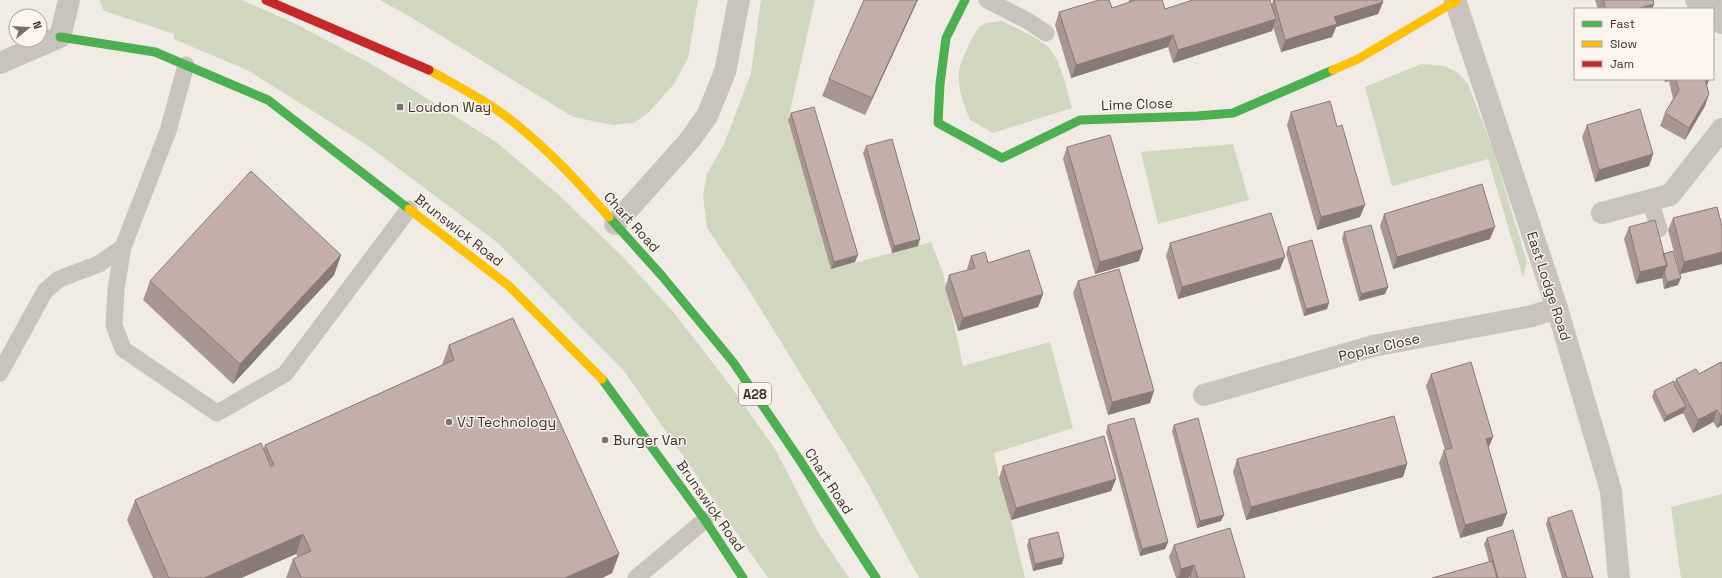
<svg xmlns="http://www.w3.org/2000/svg" width="1722" height="578" viewBox="0 0 1722 578" font-family="'Space Grotesk',sans-serif">
  <style>
    .green { fill: #d1d6bf }
    .lines { fill: none; stroke-linecap: round; stroke-linejoin: round }
    .lane { stroke: #c9c3be; stroke-width: 17 }
    .street { stroke: #c9c3be; stroke-width: 22 }
    .fast { stroke: #4caf50; stroke-width: 9 }
    .slow { stroke: #ffc107; stroke-width: 9 }
    .jam { stroke: #c62828; stroke-width: 9 }
    .wall { fill: #a89690 }
    .shaded-wall { fill: #887a75 }
    .building { fill: #c3afa7; stroke: #887a75 }
    .poi-dot { fill: #7a716c; stroke: #fbf5ee; stroke-width: 1.5 }
    .labels { text-anchor: middle; stroke-width: 3; stroke-linejoin: round; paint-order: stroke }
    .shield { fill: #fbf5ee; stroke: #756b66; stroke-width: 1 }
    .shield-label { font-size: 13px; font-weight: bold; fill: #3b302b }
    .street-label { font-size: 14px; fill: #3b302b; stroke: #fbf5ee }
    .poi-label { font-size: 14px; fill: #3b302b; stroke: #fbf5ee; text-anchor: start }
  </style>
  <rect width="100%" height="100%" fill="#f0ebe5"/>
  <path class="green" d="M99 0H242L298 25 375 66 496 142 560 196 623 257 675 314 729 384 775 449 818 532 849 578H768L624 371 498 243 367 145 249 71 174 39V34L104 11Z
    M380 0H698L688 58 674 84 649 112 634 123 613 125 573 117 409 16Z
    M761 0H815L788 120 832 269 931 242 943 273 963 366 1050 342 1073 428 994 453 999 478 1011 520 1025 578H919L864 477 747 287 707 228 703 196 707 174 724 144 751 73Z
    M1002 21C1017 29 1035 36 1048 47 1061 59 1067 91 1072 108L993 133 970 120C964 104 957 88 959 71 960 63 974 31 981 26 986 22 995 22 1002 21Z
    M1421 64 1445 66 1458 73 1468 84 1492 147 1527 262 1523 277 1488 159 1392 186 1365 87Z
    M1233 144 1249 200 1158 224 1141 152Z
    M1722 494V578H1681L1671 507Z"/>
  <g class="lines">
    <path class="lane" d="M987 0 1028 21 1046 33
      M1650 200 1659 229
      M123 247 116 289 114 325 123 349 217 413 285 374 409 209
      M0 373 45 291 59 279 99 264 123 247 168 131 186 65
      M636 578 705 520"/>
    <path class="street" d="M1455 0 1557 308 1611 491 1619 578
      M1696 0 1717 6 1722 23
      M0 63 60 37 69 0
      M1602 213 1670 195 1722 129
      M615 224 689 141 707 116 725 72 739 0
      M1204 395 1373 346 1532 316 1557 308"/>
    <path class="fast" d="M965 0 946 38 940 84 938 123 1002 158 1080 120 1197 116 1233 113 1333 70
      M60 37 155 52 268 100 409 209
      M609 217 662 276 733 362 799 459 876 578
      M602 379 705 520 743 578"/>
    <path class="slow" d="M429 70C457 86 487 101 512 121 548 149 579 183 609 217
      M1333 70 1358 59 1456 1
      M409 209 509 286 602 379"/>
    <path class="jam" d="M266 0 429 70"/>
  </g>
  <path class="wall" d="M1129 0H1162L1165 9 1272 4 1273 0H1382L1383 2 1378 14 1336 27 1332 37 1281 52 1273 27 1272 31 1173 63 1168 47 1071 78 1055 25 1059 12 1112 8 1128 3Z
    M1595 0H1653L1654 4 1652 9H1598Z
    M916 4 865 115 822 96 829 79Z
    M1664 79H1709L1707 86 1705 106 1685 140 1660 126 1665 113 1673 99 1669 81 1665 82Z
    M1291 112 1360 217 1317 230 1287 125Z
    M791 113 855 262 831 269 788 120Z
    M1587 125 1653 154 1649 166 1595 182 1582 137Z
    M866 146 918 246 892 253 863 153Z
    M1067 147 1139 261 1095 274 1063 159Z
    M1384 214 1490 239 1393 269 1380 226Z
    M1673 218 1722 226V264L1680 274 1668 230Z
    M1629 227 1663 254 1678 285 1664 289 1662 278 1636 284 1624 239Z
    M1344 232 1388 287 1385 294 1359 301 1342 239Z
    M1170 243 1280 269 1178 299 1166 256Z
    M1288 247 1327 309 1304 316 1286 253Z
    M341 255 334 275 233 384 143 300 150 281Z
    M971 256 988 263 1043 294 1038 307 958 331 945 288 949 275 967 270V269Z
    M1078 281 1150 403 1108 415 1073 293Z
    M449 345 619 554 612 573 602 578H286L293 559 298 557 296 554 241 578H153L127 520 135 500 264 448 265 445 442 365Z
    M1721 362 1722 425 1717 428 1713 422 1693 433 1683 413 1664 422 1652 397 1654 391 1674 385 1676 379 1699 374Z
    M1431 374 1488 448 1507 513 1502 526 1460 538 1439 463 1444 450H1445L1426 386Z
    M1108 425 1168 542 1165 549 1140 556 1106 432Z
    M1174 425 1221 521 1197 528 1172 431Z
    M1237 459 1407 464 1403 477 1246 520 1233 472Z
    M1003 466 1116 479 1111 491 1011 520 999 478Z
    M1548 518 1593 578H1562L1546 524Z
    M1487 538 1526 578H1432L1489 562 1484 544Z
    M1029 539 1062 564 1033 571 1027 546Z
    M1174 545 1245 578H1190V577L1187 578H1176L1169 557Z"/>
  <path class="shaded-wall" d="M917 0H918L916 4 865 115 872 98Z
    M1383 2 1378 14 1336 27 1332 37 1281 52 1285 40 1334 17Z
    M1654 4 1652 9H1636Z
    M1276 19 1272 31 1173 63 1178 50Z
    M1173 35 1168 47 1071 78 1076 65Z
    M1666 79H1669V81L1665 82Z
    M1704 79H1709L1706 88Z
    M1709 94 1705 106 1685 140 1689 128Z
    M1653 154 1649 166 1595 182 1599 170Z
    M1365 205 1360 217 1317 230 1321 217Z
    M1495 227 1490 239 1393 269 1397 257Z
    M920 239 918 246 892 253 894 246Z
    M1143 249 1139 261 1095 274 1100 262Z
    M1722 252V264L1680 274 1684 262Z
    M341 255 334 275 233 384 240 364Z
    M858 255 855 262 831 269 834 262Z
    M1285 257 1280 269 1178 299 1182 287Z
    M1667 265 1662 278 1636 284 1640 272Z
    M1681 278 1678 285 1664 289 1667 282Z
    M1388 287 1385 294 1359 301 1361 294Z
    M1043 294 1038 307 958 331 963 318Z
    M1329 303 1327 309 1304 316 1306 309Z
    M1154 391 1150 403 1108 415 1112 402Z
    M1686 406 1683 413 1664 422 1666 416Z
    M1717 410 1713 422 1693 433 1698 420Z
    M1721 416H1722V425L1717 428Z
    M1493 437 1488 449 1486 439Z
    M1407 464 1403 477 1246 520 1251 507Z
    M1116 479 1111 491 1011 520 1016 508Z
    M1507 513 1502 526 1460 538 1465 525Z
    M1224 515 1221 521 1197 528 1200 521Z
    M303 534 296 554 241 578H204Z
    M1168 542 1165 549 1140 556 1142 549Z
    M619 554 612 573 602 578H565Z
    M1064 557 1062 564 1033 571 1035 564Z
    M1194 565 1190 577 1187 578H1178L1181 569Z"/>
  <path class="building" d="M864 0H917L872 98 829 79Z
    M1099 0H1109L1112 8 1136 0H1162L1165 9 1193 0H1270L1276 19 1178 50 1173 35 1076 65 1059 12Z
    M1274 0H1382L1383 2 1334 17 1337 24 1285 40Z
    M1603 0H1653L1654 4 1636 9H1606Z
    M1676 79H1705L1709 94 1689 128 1665 113 1679 90Z
    M1330 101 1337 127 1342 125 1365 205 1321 217 1291 112Z
    M814 107 858 255 834 262 791 113Z
    M1640 109 1653 154 1599 170 1587 125Z
    M1110 135 1143 249 1100 262 1067 147Z
    M892 139 920 239 894 246 866 146Z
    M251 171 341 255 240 364 150 281Z
    M1482 184 1495 227 1397 257 1384 214Z
    M1717 207 1722 226V252L1684 262 1673 218Z
    M1271 213 1285 257 1182 287 1170 243Z
    M1655 220 1667 265 1640 272 1629 227Z
    M1371 225 1388 287 1361 294 1344 232Z
    M1312 240 1329 303 1306 309 1288 247Z
    M1029 250 1043 294 963 318 949 275 975 268 971 256 985 252 988 263Z
    M1673 251 1681 278 1667 282 1664 272 1667 265 1663 254Z
    M1119 269 1154 391 1112 402 1078 281Z
    M513 318 619 554 565 578H301L293 559 311 551 303 534 204 578H169L135 500 261 443 271 467 274 465 265 445 454 360 449 345Z
    M1471 362 1493 437 1486 439 1507 513 1465 525 1444 450 1452 448 1431 374Z
    M1721 362 1722 364V416H1721L1717 410 1698 420 1676 379 1696 369 1699 374Z
    M1674 381V385L1686 406 1666 416 1654 391Z
    M1394 416 1407 464 1251 507 1237 459Z
    M1134 418 1168 542 1142 549 1108 425Z
    M1198 418 1224 515 1200 521 1174 425Z
    M1104 436 1116 479 1016 508 1003 466Z
    M1572 510 1593 578H1567L1548 518Z
    M1230 528 1245 578H1198L1194 565 1181 569 1174 545Z
    M1513 530 1526 578H1498L1487 538Z
    M1058 532 1064 557 1035 564 1029 539Z
    M1492 561 1497 578H1432Z"/>
  <g class="poi-dot">
    <rect x="396" y="103" width="8" height="8" rx="2"/>
    <circle cx="449" cy="422" r="4"/>
    <circle cx="605" cy="440" r="4"/>
  </g>
  <g class="labels">
    <rect class="shield" x="739" y="383" width="32" height="22" rx="3"/>
    <g class="shield-label">
      <text x="755" y="399">A28</text>
    </g>
    <g class="street-label">
      <text transform="translate(1137 104) rotate(-2)" y="5">Lime Close</text>
      <text transform="translate(632 222) rotate(48)" y="5">Chart Road</text>
      <text transform="translate(459 230) rotate(38)" y="5">Brunswick Road</text>
      <text transform="translate(1549 286) rotate(72)" y="5">East Lodge Road</text>
      <text transform="translate(1379 347) rotate(-13)" y="5">Poplar Close</text>
      <text transform="translate(829 481) rotate(57)" y="5">Chart Road</text>
      <text transform="translate(711 506) rotate(55)" y="5">Brunswick Road</text>
    </g>
    <g class="poi-label">
      <text x="408" y="112">Loudon Way</text>
      <text x="457" y="427">VJ Technology</text>
      <text x="613" y="445">Burger Van</text>
    </g>
  </g>
  <rect x="1574" y="8" width="140" height="72" fill="#fbf5ee" stroke="#aea6a0"/>
  <rect x="1582" y="21" width="20" height="6" fill="#4caf50" stroke="#aea6a0"/>
  <text x="1610" y="28" font-size="12" fill="#3b302b">Fast</text>
  <rect x="1582" y="41" width="20" height="6" fill="#ffc107" stroke="#aea6a0"/>
  <text x="1610" y="48" font-size="12" fill="#3b302b">Slow</text>
  <rect x="1582" y="61" width="20" height="6" fill="#c62828" stroke="#aea6a0"/>
  <text x="1610" y="68" font-size="12" fill="#3b302b">Jam</text>
  <g transform="translate(28 28) rotate(72)"><circle r="19" fill="#fbf5ee" stroke="#aea6a0"/>
  <path d="M0-3L7 15L0 10L-7 15Z" fill="#7a716c"/>
  <text y="-6" font-size="11" font-weight="bold" text-anchor="middle" fill="#3b302b">N</text>
  </g>
</svg>
